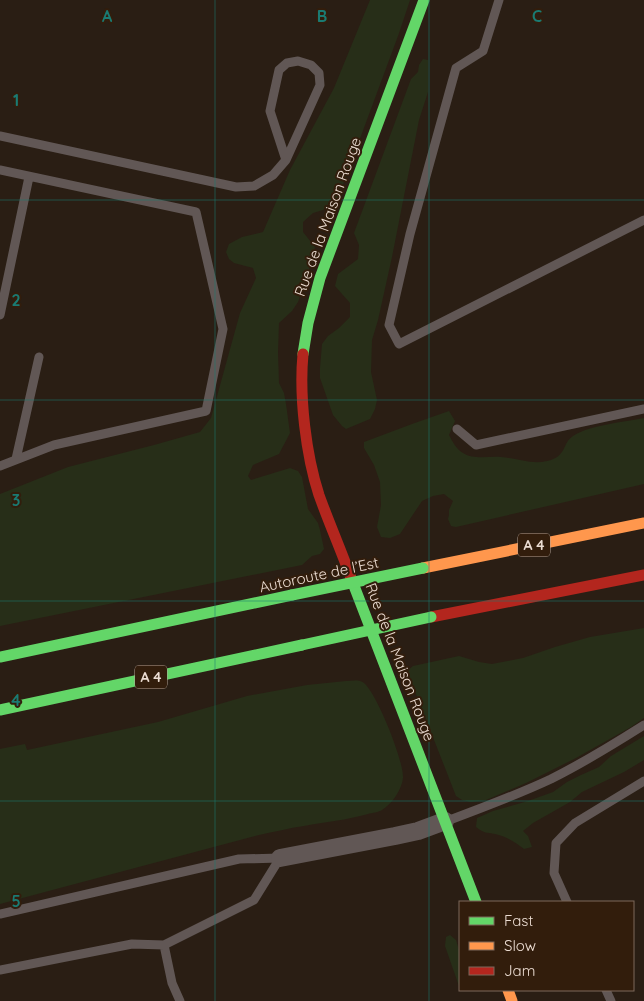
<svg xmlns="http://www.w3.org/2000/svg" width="644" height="1001" viewBox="0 0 644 1001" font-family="Quicksand,sans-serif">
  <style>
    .green { fill: #272e18 }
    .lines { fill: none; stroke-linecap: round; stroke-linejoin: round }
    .lane { stroke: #615755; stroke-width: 9 }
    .street { stroke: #615755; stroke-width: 18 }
    .fast { stroke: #63d668; stroke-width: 11 }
    .slow { stroke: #ff974d; stroke-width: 11 }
    .jam { stroke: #b3261e; stroke-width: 11 }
    .fast-bridge { stroke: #63d668; stroke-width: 11 }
    .grid { fill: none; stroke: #1a7b73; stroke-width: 1; stroke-opacity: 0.55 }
    .labels { text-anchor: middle; stroke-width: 4; stroke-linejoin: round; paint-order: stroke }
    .shield { fill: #321d0c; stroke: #b4a397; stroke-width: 1 }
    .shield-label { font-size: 14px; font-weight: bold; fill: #ebdcd2 }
    .street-label { font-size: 15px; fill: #ebdcd2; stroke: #321d0c }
    .grid-label { font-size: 16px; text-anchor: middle; font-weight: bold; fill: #1a7b73; stroke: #321d0c; stroke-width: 4; stroke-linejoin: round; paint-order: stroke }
  </style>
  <rect width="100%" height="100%" fill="#2a1e14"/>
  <path class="green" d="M370 0H410L398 36 338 198 323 210 313 213 303 222V232L315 247 312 260 298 302 292 311 279 323 278 352 279 383 284 393 286 404 290 433 279 454 253 465 248 476 251 480 290 468 298 471 302 477 308 509 318 523 320 530 324 549 320 554 312 556 302 565 0 626V494L68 467 154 445 200 432 211 418 240 313 256 278 253 268 234 263 229 259 226 252 229 244 242 237 263 232 290 170 334 88Z
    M423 59 428 60V92L419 120 392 257 378 320 372 340 371 372 377 400 375 409 370 419 346 429 342 426 333 415 320 378V368L322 344 328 336 339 328 350 317V303L335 286 338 274 358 259 359 245 354 233 411 79 418 72 419 65Z
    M449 411 455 421 449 435C452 441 457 450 463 453 474 460 489 456 501 457 516 458 532 465 547 461 567 457 562 443 573 436 590 425 624 422 644 418V484L456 527 451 526 448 519 449 515V510L453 501 444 494 433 496 422 501 400 534 390 538 381 537 377 527 381 505 380 482 374 465 364 448V442L412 424Z
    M644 628V718L631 727 576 758 526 783 486 800 471 802 462 800 456 796 407 671 413 666 459 656 479 662 492 664 523 658 555 647 590 637Z
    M346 681C352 681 359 679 364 683 377 694 404 761 403 778 402 789 392 804 382 810 379 812 372 813 368 814 347 820 325 822 304 826 289 828 274 832 259 835L0 904V749L25 744 27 750 158 722 247 696 307 685Z
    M644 736V760L624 772 582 792 570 802 533 823 523 831 528 836 532 847 524 849C516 843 506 836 495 834 486 832 485 834 476 827L477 818 493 811 528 801 553 792 567 782 581 775 599 767 611 756Z
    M450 935 456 940 460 953V989L445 946 446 937Z"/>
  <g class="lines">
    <path class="lane" d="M499 0 483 51 456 68 410 234 389 325 399 344 644 220
      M0 136 236 187 254 186 273 175 286 160 320 85 319 73 311 65 298 61 287 63 279 70 270 111 286 160
      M0 170 196 212 223 329 206 411 54 445 0 466
      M0 315 29 177
      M457 429 476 445 644 409
      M16 459 39 357
      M447 821C482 808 517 795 551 779 583 763 614 744 644 725
      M567 902 554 873 556 843 575 823 644 781
      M0 914 239 859 280 858
      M0 970 132 944 164 945
      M606 990 611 1001
      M180 1001 172 983 164 945 254 900 280 858"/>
    <path class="street" d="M280 858 395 836 418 831 445 821"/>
    <path class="fast" d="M303 354 308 323 320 278 424 0
      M351 578 476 902
      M0 657 292 595
      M0 710 302 645"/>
    <path class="slow" d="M423 568 644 523
      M508 990 512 1001"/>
    <path class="jam" d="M303 354C299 397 306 455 319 495 329 523 341 550 351 578
      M431 617 644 575"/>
    <path class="fast-bridge" d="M292 595 423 568
      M302 645 431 617"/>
  </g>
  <path class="grid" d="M215 0V1001M429 0V1001M0 200H644M0 400H644M0 601H644M0 801H644"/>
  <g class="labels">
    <g class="shield">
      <rect x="518" y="533.5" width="32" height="23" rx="4"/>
      <rect x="135" y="665.5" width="32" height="23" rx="4"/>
    </g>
    <g class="shield-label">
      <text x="534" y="550">A 4</text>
      <text x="151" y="682">A 4</text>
    </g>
    <g class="street-label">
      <text transform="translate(328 217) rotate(-70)" y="5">Rue de la Maison Rouge</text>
      <text transform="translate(319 575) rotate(-12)" y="5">Autoroute de l’Est</text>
      <text transform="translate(400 662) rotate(69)" y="5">Rue de la Maison Rouge</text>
    </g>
  </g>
  <g class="grid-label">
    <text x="107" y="22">A</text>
    <text x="322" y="22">B</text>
    <text x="537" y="22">C</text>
    <text x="16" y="106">1</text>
    <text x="16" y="306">2</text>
    <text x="16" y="506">3</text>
    <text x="16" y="706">4</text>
    <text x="16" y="907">5</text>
  </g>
  <rect x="459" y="901" width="175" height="90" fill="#321d0c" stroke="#7c695b"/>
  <rect x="469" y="917" width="25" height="8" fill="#63d668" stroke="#7c695b"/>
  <text x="504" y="926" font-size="15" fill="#ebdcd2">Fast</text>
  <rect x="469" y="942" width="25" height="8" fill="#ff974d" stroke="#7c695b"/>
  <text x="504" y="951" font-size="15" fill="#ebdcd2">Slow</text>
  <rect x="469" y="967" width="25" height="8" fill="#b3261e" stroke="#7c695b"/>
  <text x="504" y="976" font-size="15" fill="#ebdcd2">Jam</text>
</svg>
